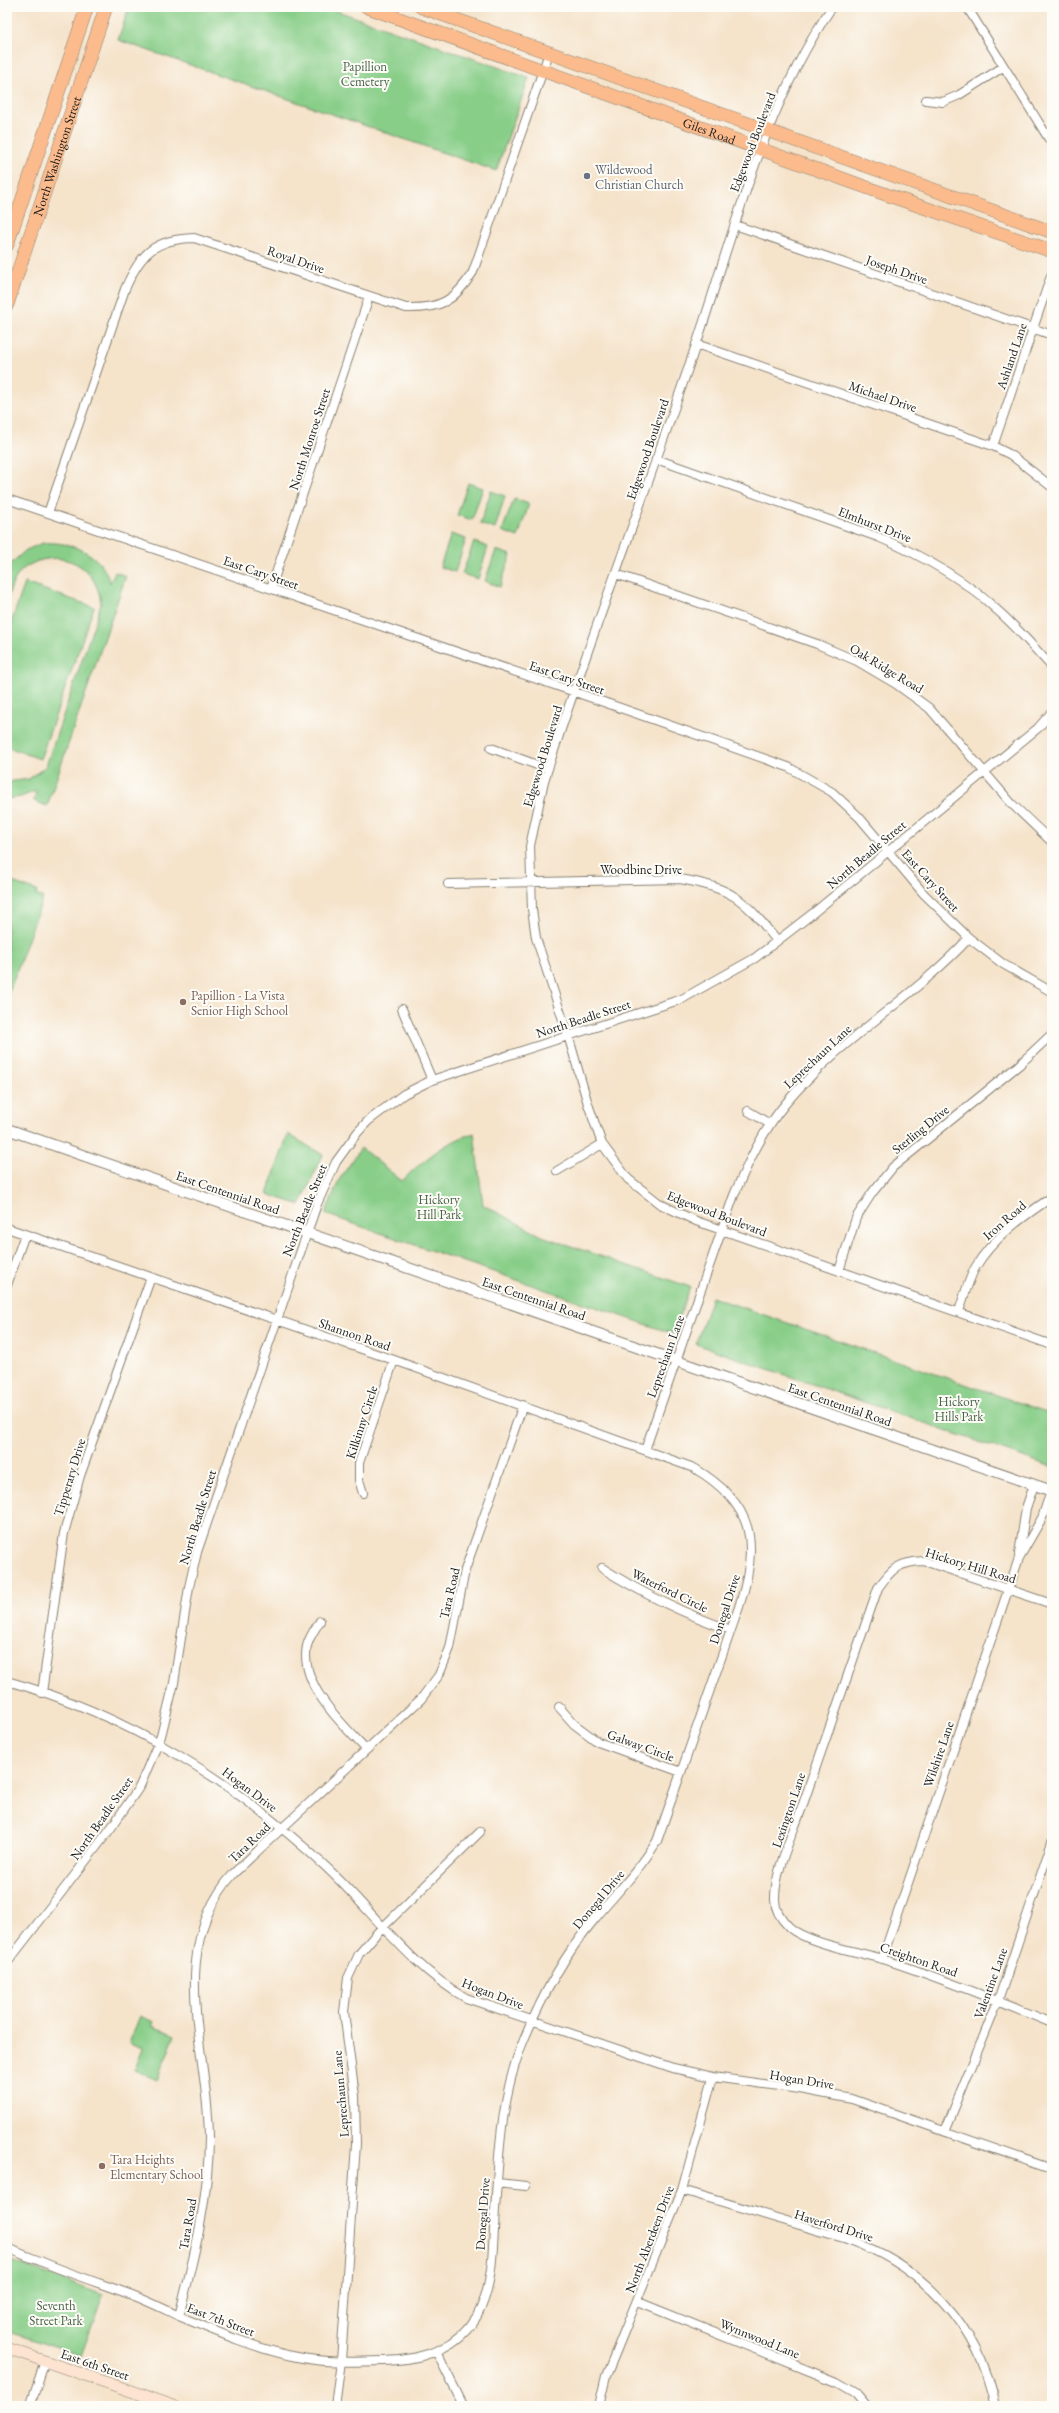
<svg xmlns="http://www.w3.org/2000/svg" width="1059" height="2413" viewBox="0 0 1059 2413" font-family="'EB Garamond',serif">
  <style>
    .green { fill: #88ce88; stroke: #527552 }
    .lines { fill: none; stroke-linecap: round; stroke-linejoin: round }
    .minor-casing { stroke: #888073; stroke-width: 10 }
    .tertiary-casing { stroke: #888073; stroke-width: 12 }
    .secondary-casing { stroke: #888073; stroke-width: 12 }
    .primary-casing { stroke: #888073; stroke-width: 14 }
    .minor { stroke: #fff; stroke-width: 8 }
    .tertiary { stroke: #fff; stroke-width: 10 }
    .secondary { stroke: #fde4d1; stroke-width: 11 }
    .primary { stroke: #fbbb8c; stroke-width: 13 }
    .worship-dot { fill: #6b7280; stroke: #fdfcf7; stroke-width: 1.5 }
    .education-dot { fill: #8d6e63; stroke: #fdfcf7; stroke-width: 1.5 }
    .labels { text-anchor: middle; stroke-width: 4; stroke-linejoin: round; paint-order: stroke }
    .park-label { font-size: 13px; fill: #476347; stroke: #fdfcf7 }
    .street-label { font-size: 13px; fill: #1c1c1c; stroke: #fdfcf7 }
    .worship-label { font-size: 13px; fill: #5b616d; stroke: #fdfcf7; text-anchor: start }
    .education-label { font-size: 13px; fill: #785e54; stroke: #fdfcf7; text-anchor: start }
  </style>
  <rect width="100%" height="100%" fill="#fdfcf7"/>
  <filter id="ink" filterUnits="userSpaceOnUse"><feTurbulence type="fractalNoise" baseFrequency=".025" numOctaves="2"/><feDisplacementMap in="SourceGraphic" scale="8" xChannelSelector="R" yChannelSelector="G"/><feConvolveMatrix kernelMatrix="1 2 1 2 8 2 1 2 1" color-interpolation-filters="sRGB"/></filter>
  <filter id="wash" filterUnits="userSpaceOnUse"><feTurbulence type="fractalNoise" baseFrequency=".012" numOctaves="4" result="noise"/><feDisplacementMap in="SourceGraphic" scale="16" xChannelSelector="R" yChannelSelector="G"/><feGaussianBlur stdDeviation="0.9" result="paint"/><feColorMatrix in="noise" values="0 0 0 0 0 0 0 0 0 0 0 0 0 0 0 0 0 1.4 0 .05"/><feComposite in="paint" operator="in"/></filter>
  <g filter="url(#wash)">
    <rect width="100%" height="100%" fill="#f5e3ca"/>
    <path class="green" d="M129 7H326L529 78 496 171 118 40Z
      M468 483 483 488 472 520 457 515Z
      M491 491 505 496 495 529 480 524Z
      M514 499 529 504 518 537 502 531Z
      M451 534 466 539 455 572 440 567Z
      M474 542 488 547 478 579 462 574Z
      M43 543C71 541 102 553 110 583L115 572 126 576 47 806 34 801 36 791 21 797 7 799V782L29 779 46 766 101 604C98 571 70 551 38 561 31 564 22 568 18 575 12 582 10 592 7 600V567L26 550Z
      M496 550 511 555 500 587 485 581Z
      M25 583 94 607 40 759 7 747V634Z
      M7 880 37 891 36 895 43 898 7 998Z
      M474 1133 483 1205 542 1236 690 1287 674 1334 325 1214 339 1180 361 1148 402 1181C423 1160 445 1142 474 1133Z
      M288 1134 323 1155 300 1205 267 1194Z
      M712 1297 1052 1414V1467L696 1344Z
      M140 2016 154 2022 152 2026 175 2035 157 2080 134 2070 143 2048 129 2043Z
      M7 2259 103 2295 81 2356 7 2331Z"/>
  </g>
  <g filter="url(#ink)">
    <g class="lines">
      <defs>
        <path id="minor" d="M832 7C763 108 735 230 696 345 647 491 591 634 544 781L530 846 532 909 536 938 568 1035 588 1104 602 1144 628 1179 660 1204 696 1221 1052 1345
          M967 7 1052 144
          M926 100 943 102 959 95 1003 67
          M735 225 1052 335
          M696 344 993 446 1011 455 1052 487
          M993 446 1052 273
          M656 459 878 537C921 555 962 577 997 610 1017 627 1034 648 1052 667
          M7 499 575 692 788 767 832 792 859 817 924 894 969 938 1003 964 1052 992
          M48 513 125 289C140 254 154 239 194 238L406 308C440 309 455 301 473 272L549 53
          M616 574 817 644 857 661 896 684 929 708 1012 804 1052 842
          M271 588 369 297
          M491 748 548 769
          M448 884 680 879C733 888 744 899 777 941
          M402 1009 432 1080
          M748 1111 770 1124
          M557 1171 602 1144
          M7 1228 394 1360 694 1468C755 1504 760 1544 739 1607L657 1841C639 1871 615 1894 593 1921 562 1958 539 2002 521 2047 501 2098 499 2155 495 2209 493 2243 494 2285 477 2316 457 2350 421 2360 384 2361 355 2362 325 2363 297 2357 257 2349 217 2332 179 2316 164 2309 148 2301 132 2295 102 2284 70 2274 40 2261 29 2257 17 2253 7 2247
          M839 1271 856 1218 872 1193 893 1167 1019 1065 1052 1034
          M7 1285 25 1234
          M959 1311C964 1297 968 1281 975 1268 992 1238 1024 1216 1052 1197
          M645 1450 734 1195C748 1163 763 1130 786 1103 839 1039 913 999 969 938
          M363 1493 359 1480V1463L394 1360
          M1019 1554 1026 1508 1034 1485
          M602 1568C643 1594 684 1614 731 1630
          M1052 1604 924 1561C899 1562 892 1568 878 1588 852 1662 826 1736 801 1810 792 1835 774 1873 775 1900 775 1910 782 1920 789 1927 806 1943 860 1952 883 1959 941 1978 996 2000 1052 2023
          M320 1621C315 1629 309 1637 307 1646 299 1684 342 1724 365 1748
          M7 1681C127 1714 235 1782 326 1867 373 1911 409 1966 466 1998L673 2068 713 2077 800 2089 852 2099 1052 2169
          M42 1693 64 1533 80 1476 151 1277
          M559 1707 574 1724 598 1742 681 1772
          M882 1959 1019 1558 1042 1518 1051 1491
          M7 1963 111 1828 140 1786 161 1736 174 1683 189 1587 197 1552 317 1204 336 1162 357 1133 368 1121 404 1094 432 1080 682 999 755 958 812 914 1038 728 1052 712
          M945 2131 998 2001 1052 1842
          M497 2183 526 2186
          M682 2190 847 2239C924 2266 979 2326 995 2406
          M638 2302 837 2382 856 2393 867 2406
          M179 2316C194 2258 209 2198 209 2137 208 2047 165 1950 234 1873L421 1699 439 1675 450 1648 465 1570 523 1405
          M437 2353 462 2403
          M30 2406 45 2361
          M335 2406 341 2361 356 2144 355 2096 344 2012 348 1978 359 1954 377 1933 480 1832
          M599 2406 606 2376 682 2190 713 2077"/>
        <path id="tertiary" d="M7 1129 1052 1491"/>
        <path id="secondary" d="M7 2348 174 2406"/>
        <g id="primary">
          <path id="s1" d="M367 7 893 197 1052 251"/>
          <path d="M421 7 1052 232"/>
          <path d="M7 245 87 7"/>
          <path id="s2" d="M7 305 106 7"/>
        </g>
      </defs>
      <use href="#minor" class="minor-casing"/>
      <use href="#tertiary" class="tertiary-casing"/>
      <use href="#secondary" class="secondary-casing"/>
      <use href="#primary" class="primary-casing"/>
      <use href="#minor" class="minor"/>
      <use href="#tertiary" class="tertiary"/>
      <use href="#secondary" class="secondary"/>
      <use href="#primary" class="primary"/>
    </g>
  </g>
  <circle class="worship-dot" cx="587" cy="176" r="4"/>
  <g class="education-dot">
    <circle cx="183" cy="1002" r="4"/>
    <circle cx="102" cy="2166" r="4"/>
  </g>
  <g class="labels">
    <g class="park-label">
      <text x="365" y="71">Papillion<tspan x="365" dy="15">Cemetery</tspan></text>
      <text x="439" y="1204">Hickory<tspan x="439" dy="15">Hill Park</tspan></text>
      <text x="959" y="1406">Hickory<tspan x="959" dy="15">Hills Park</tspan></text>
      <text x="56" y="2310">Seventh<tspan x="56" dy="15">Street Park</tspan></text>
    </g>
    <g class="street-label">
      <text dy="5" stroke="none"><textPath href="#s1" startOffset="364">Giles Road</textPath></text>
      <text transform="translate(752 142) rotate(-69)" y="5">Edgewood Boulevard</text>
      <text dy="5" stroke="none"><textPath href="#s2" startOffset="157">North Washington Street</textPath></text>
      <text transform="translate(296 259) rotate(19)" y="5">Royal Drive</text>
      <text transform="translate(897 269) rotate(19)" y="5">Joseph Drive</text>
      <text transform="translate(1011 356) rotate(-71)" y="5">Ashland Lane</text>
      <text transform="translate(883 396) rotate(19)" y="5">Michael Drive</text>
      <text transform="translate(309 439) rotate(-72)" y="5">North Monroe Street</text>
      <text transform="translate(647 449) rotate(-71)" y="5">Edgewood Boulevard</text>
      <text transform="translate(875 524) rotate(21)" y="5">Elmhurst Drive</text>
      <text transform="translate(261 572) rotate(19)" y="5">East Cary Street</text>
      <text transform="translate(887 668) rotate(31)" y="5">Oak Ridge Road</text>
      <text transform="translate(567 677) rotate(19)" y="5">East Cary Street</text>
      <text transform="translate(542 756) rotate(-73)" y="5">Edgewood Boulevard</text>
      <text transform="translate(866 854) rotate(-40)" y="5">North Beadle Street</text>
      <text x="641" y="874">Woodbine Drive</text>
      <text transform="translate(931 880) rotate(48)" y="5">East Cary Street</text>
      <text transform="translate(583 1018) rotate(-18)" y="5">North Beadle Street</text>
      <text transform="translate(817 1056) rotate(-43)" y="5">Leprechaun Lane</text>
      <text transform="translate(920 1129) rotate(-39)" y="5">Sterling Drive</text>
      <text transform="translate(228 1192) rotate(19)" y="5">East Centennial Road</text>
      <text transform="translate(304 1210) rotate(-68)" y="5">North Beadle Street</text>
      <text transform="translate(717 1213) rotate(21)" y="5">Edgewood Boulevard</text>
      <text transform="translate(1004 1220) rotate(-41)" y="5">Iron Road</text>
      <text transform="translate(534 1298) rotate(19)" y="5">East Centennial Road</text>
      <text transform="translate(355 1334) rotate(19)" y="5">Shannon Road</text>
      <text transform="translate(665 1356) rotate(-70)" y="5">Leprechaun Lane</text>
      <text transform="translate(840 1404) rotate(19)" y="5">East Centennial Road</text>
      <text transform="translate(361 1422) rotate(-72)" y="5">Kilkinny Circle</text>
      <text transform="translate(69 1477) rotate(-73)" y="5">Tipperary Drive</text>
      <text transform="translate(197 1517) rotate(-73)" y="5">North Beadle Street</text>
      <text transform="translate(971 1565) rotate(17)" y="5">Hickory Hill Road</text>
      <text transform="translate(670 1590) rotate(26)" y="5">Waterford Circle</text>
      <text transform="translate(449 1593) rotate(-77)" y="5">Tara Road</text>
      <text transform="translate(724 1609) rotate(-72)" y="5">Donegal Drive</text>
      <text transform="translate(641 1745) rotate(20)" y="5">Galway Circle</text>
      <text transform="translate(938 1754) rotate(-71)" y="5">Wilshire Lane</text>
      <text transform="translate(250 1789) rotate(37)" y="5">Hogan Drive</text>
      <text transform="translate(788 1810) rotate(-71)" y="5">Lexington Lane</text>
      <text transform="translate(101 1818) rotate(-55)" y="5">North Beadle Street</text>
      <text transform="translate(249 1842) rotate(-44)" y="5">Tara Road</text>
      <text transform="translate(598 1899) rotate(-50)" y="5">Donegal Drive</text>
      <text transform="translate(919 1959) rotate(19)" y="5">Creighton Road</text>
      <text transform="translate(990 1983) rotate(-70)" y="5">Valentine Lane</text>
      <text transform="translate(493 1993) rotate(21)" y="5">Hogan Drive</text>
      <text transform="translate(802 2079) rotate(9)" y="5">Hogan Drive</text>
      <text transform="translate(340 2094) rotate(-95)" y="5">Leprechaun Lane</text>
      <text transform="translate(482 2214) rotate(-86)" y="5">Donegal Drive</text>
      <text transform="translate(187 2224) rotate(-80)" y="5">Tara Road</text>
      <text transform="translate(834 2225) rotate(17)" y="5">Haverford Drive</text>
      <text transform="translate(649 2239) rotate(-69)" y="5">North Aberdeen Drive</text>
      <text transform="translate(221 2319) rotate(21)" y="5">East 7th Street</text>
      <text transform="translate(760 2338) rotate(22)" y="5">Wynnwood Lane</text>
      <text transform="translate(95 2364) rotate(19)" y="5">East 6th Street</text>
    </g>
    <g class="worship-label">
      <text x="595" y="174">Wildewood<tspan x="595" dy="15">Christian Church</tspan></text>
    </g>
    <g class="education-label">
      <text x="191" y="1000">Papillion - La Vista<tspan x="191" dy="15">Senior High School</tspan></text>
      <text x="110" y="2164">Tara Heights<tspan x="110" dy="15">Elementary School</tspan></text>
    </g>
  </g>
  <rect width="1059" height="2413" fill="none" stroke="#fdfcf7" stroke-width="24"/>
</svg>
